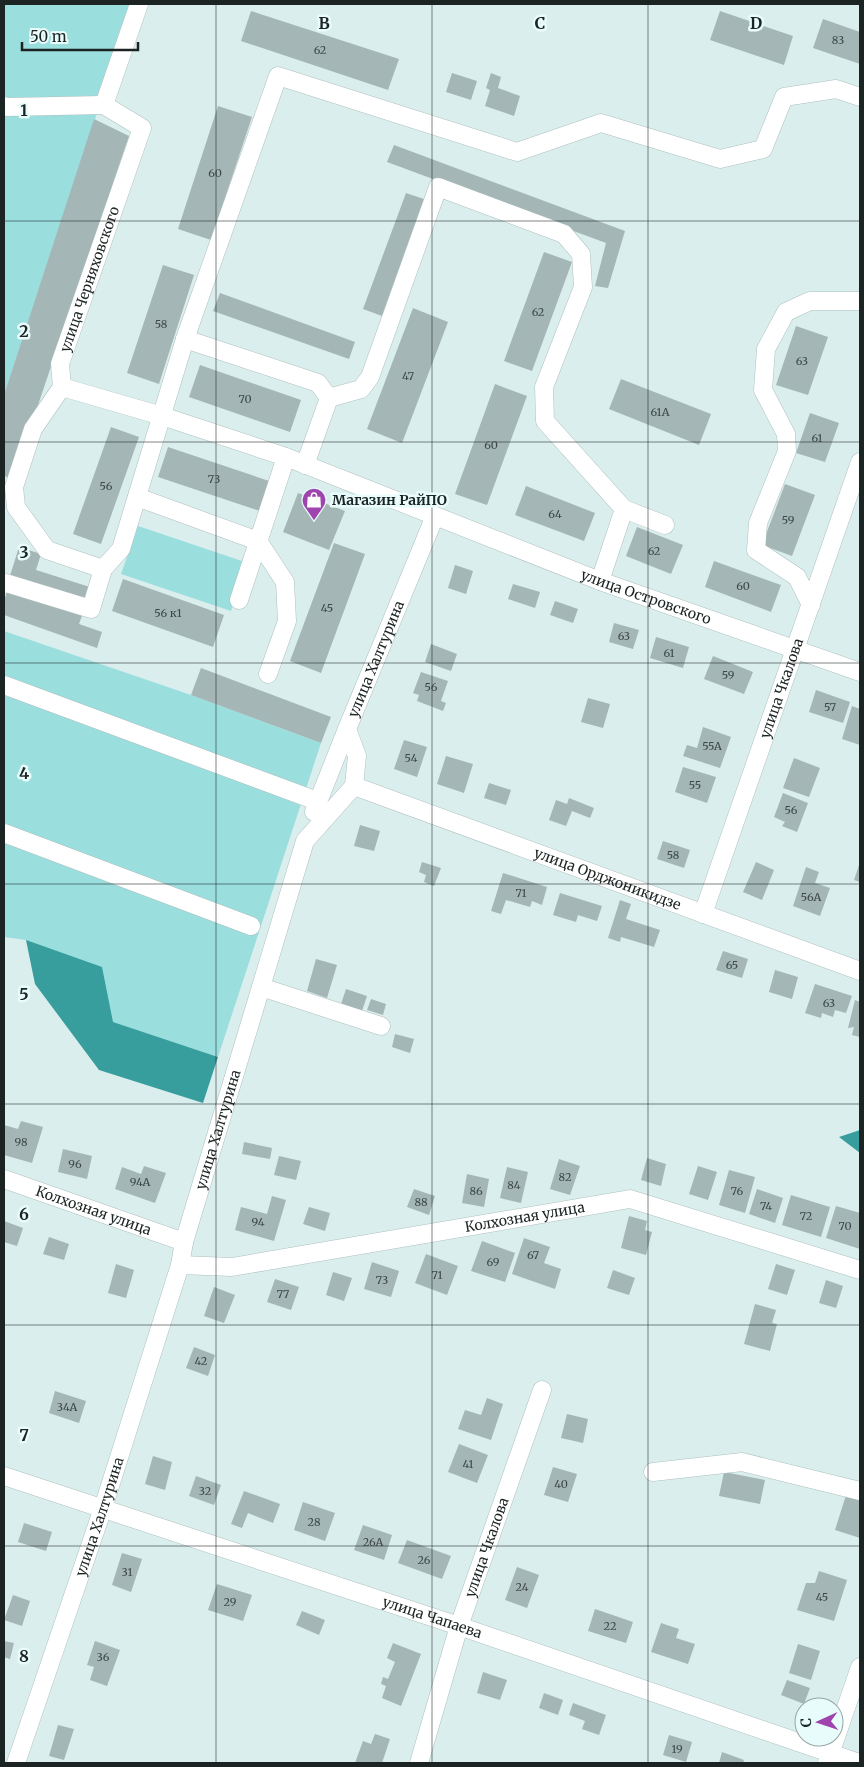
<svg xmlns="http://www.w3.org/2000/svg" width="864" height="1767" viewBox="0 0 864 1767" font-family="Merriweather,serif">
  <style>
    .green { fill: #9bdede }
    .water { fill: #389d9d }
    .building { fill: #a4b6b6 }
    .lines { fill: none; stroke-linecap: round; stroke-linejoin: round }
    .minor-casing { stroke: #adc0bf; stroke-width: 19 }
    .minor { stroke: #fff; stroke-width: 18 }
    .grid { fill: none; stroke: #1c2323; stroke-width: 1; stroke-opacity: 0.55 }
    .labels { text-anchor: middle; stroke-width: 5; stroke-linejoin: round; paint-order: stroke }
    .number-label { font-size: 11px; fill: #3e4848 }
    .street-label { font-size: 14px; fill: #1c2323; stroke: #e8fcfb }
    .poi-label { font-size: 14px; font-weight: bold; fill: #1c2323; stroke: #e8fcfb; text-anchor: start }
    .grid-label { font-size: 16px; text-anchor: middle; font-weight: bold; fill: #1c2323; stroke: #e8fcfb; stroke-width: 5; stroke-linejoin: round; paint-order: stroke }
  </style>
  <rect width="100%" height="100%" fill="#dbeeee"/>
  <path class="green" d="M4 4H133L4 395Z
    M138 526 248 563 231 611 121 574Z
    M4 631 191 695 321 743 218 1057 112 1022 26 940 4 937Z"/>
  <path class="water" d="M26 940 102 967 113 1022 218 1057 203 1103 99 1070 35 984Z
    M860 1130V1153L839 1137Z"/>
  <path class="building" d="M251 11 399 59 388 90 241 41Z
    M720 11 793 36 784 65 710 40Z
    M823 19 860 32V64L813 48Z
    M452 73 477 81 471 100 446 92Z
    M491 73 501 77 498 88 520 96 514 116 485 106 490 90 486 88Z
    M218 106 252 117 211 240 178 229Z
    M94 119 129 136 13 479 4 476V395Z
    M394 145 625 231 608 288 595 286 606 243 387 162Z
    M406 193 424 199 382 316 363 309Z
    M544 252 572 262 532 371 504 361Z
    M163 265 194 275 159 384 127 373Z
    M220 293 355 342 349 359 213 311Z
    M413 308 448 322 402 443 367 429Z
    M796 326 828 337 808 395 776 385Z
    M200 365 301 400 290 432 189 397Z
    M621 379 711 414 699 445 609 409Z
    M495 384 527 396 487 505 455 494Z
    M810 413 839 423 825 462 796 453Z
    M111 427 139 437 101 544 73 534Z
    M168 447 269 481 260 511 158 477Z
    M785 484 815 495 792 556 762 545Z
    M526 486 595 513 584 541 515 515Z
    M298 493 345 511 329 550 283 532Z
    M637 527 683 545 671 574 626 556Z
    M334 543 365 554 321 673 290 661Z
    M19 547 41 554 36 570 93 588 88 604 9 579Z
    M714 561 781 585 771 612 705 587Z
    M455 565 473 571 466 594 448 588Z
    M123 579 224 615 213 647 112 611Z
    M513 584 540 592 535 608 508 599Z
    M9 586 83 613 79 624 102 632 97 648 4 615V601Z
    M555 601 578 609 573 623 550 615Z
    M614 623 639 630 633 649 609 642Z
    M656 637 689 647 683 668 650 658Z
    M431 644 457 654 451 671 425 662Z
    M713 656 753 672 744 694 704 679Z
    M201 668 331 717 321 743 191 695Z
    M421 672 448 681 441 701 446 703 443 711 417 701 419 695 413 693Z
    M816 690 850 702 843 723 809 712Z
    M588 698 610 704 603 728 581 722Z
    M852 706 860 709V745L842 739Z
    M703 727 731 737 720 768 683 756 687 745 697 748Z
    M404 740 427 747 417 777 394 769Z
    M446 756 473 764 464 793 437 784Z
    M794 758 820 768 809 797 783 788Z
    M683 767 716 777 707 803 675 792Z
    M489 783 511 790 506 805 484 798Z
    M783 793 808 803 797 832 782 826 785 822 774 817Z
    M569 798 594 808 590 818 572 811 566 826 549 820 556 800 567 804Z
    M360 825 380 831 374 851 354 846Z
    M663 841 690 850 684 868 657 859Z
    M422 862 441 868 434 886 424 882 426 875 419 872Z
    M756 862 774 870 762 900 743 892Z
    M860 862V882L854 880Z
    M806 867 819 872 815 883 830 888 820 916 793 906Z
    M503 873 547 887 542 905 532 901 530 907 506 900 501 914 491 911Z
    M560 893 602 906 597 921 578 915 576 922 553 915Z
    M620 900 631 904 626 919 660 930 654 947 621 937 620 942 608 938Z
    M723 951 748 959 742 978 716 970Z
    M316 959 337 965 327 998 307 991Z
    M775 970 798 977 792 999 769 992Z
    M815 984 852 996 846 1013 835 1010 833 1017 822 1013 821 1018 805 1013Z
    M346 989 367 996 362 1011 341 1004Z
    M371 999 386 1004 383 1015 367 1010Z
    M855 1000 860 1002V1037L852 1035 854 1027 848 1028Z
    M395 1034 414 1039 410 1053 392 1047Z
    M21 1121 43 1127 32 1163 4 1155V1125L18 1129Z
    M244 1142 272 1148 270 1159 242 1154Z
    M63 1149 92 1156 87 1179 58 1172Z
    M279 1156 301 1161 296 1180 274 1175Z
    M647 1158 666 1164 661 1186 641 1180Z
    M559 1159 580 1166 570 1195 550 1189Z
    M144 1166 166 1173 155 1203 115 1189 122 1167 141 1174Z
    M698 1166 717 1172 708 1200 689 1194Z
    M507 1167 528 1172 521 1203 500 1198Z
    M729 1170 755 1177 745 1213 719 1205Z
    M467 1174 489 1179 484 1207 462 1203Z
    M414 1189 435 1196 429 1215 407 1207Z
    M757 1189 783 1198 775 1223 749 1214Z
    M791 1195 830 1207 821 1237 782 1225Z
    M272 1196 286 1200 274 1241 235 1230 241 1207 267 1214Z
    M836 1206 860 1213V1249L826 1238Z
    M309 1207 330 1213 325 1231 303 1224Z
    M629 1216 647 1221 645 1230 652 1232 646 1255 621 1248Z
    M4 1221 23 1228 17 1246 4 1242Z
    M49 1237 69 1244 64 1260 43 1254Z
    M524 1238 550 1247 544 1263 561 1269 555 1289 512 1274Z
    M482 1241 515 1253 505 1282 471 1271Z
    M426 1254 458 1266 447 1295 415 1283Z
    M372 1262 399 1271 391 1297 364 1289Z
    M116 1264 134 1270 126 1298 108 1293Z
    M776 1264 795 1270 787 1295 768 1289Z
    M613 1270 635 1278 629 1295 607 1288Z
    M333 1272 352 1278 344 1301 326 1295Z
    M275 1279 299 1287 291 1310 267 1302Z
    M826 1280 843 1286 836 1308 819 1303Z
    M214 1287 235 1295 224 1323 204 1316Z
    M755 1304 776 1310 772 1323 777 1324 770 1351 744 1344Z
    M194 1347 215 1355 208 1376 186 1368Z
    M55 1391 86 1401 79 1423 49 1413Z
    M487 1398 503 1404 491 1440 458 1429 465 1410 481 1415Z
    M567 1414 588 1419 583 1443 561 1438Z
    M459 1444 488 1455 477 1483 448 1472Z
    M153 1456 172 1462 165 1490 145 1484Z
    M553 1467 577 1474 568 1502 544 1495Z
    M724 1472 765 1480 760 1504 719 1496Z
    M196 1476 221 1485 214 1505 189 1496Z
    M244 1491 280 1504 273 1523 248 1513 242 1528 231 1524Z
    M847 1492 860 1496V1538L835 1530Z
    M303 1502 335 1513 325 1541 294 1530Z
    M24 1523 52 1532 46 1551 18 1542Z
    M363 1525 392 1535 384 1560 354 1550Z
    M407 1540 451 1556 442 1579 398 1563Z
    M122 1553 142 1559 131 1592 112 1585Z
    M517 1567 539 1575 527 1608 505 1600Z
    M819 1571 847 1580 834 1621 797 1610 806 1583H815Z
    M217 1584 252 1595 243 1621 208 1610Z
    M13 1595 30 1601 22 1626 4 1620Z
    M595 1609 633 1622 626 1643 588 1631Z
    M302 1611 325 1620 319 1635 296 1625Z
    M661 1623 679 1629 676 1638 695 1644 688 1664 651 1652Z
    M4 1641 14 1643 10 1659 4 1657Z
    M95 1641 120 1650 107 1686 90 1680 94 1667 87 1665Z
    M393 1643 421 1654 401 1706 382 1698 386 1686 381 1684 383 1677 388 1679 395 1662 387 1658Z
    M798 1644 820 1651 811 1680 789 1673Z
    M483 1672 507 1680 500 1700 477 1693Z
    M787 1680 810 1688 804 1704 781 1695Z
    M544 1693 563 1700 558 1715 539 1708Z
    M573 1703 606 1715 599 1735 582 1729 585 1721 569 1715Z
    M58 1725 74 1729 64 1760 49 1756Z
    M375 1734 390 1739 382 1763H355L363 1741 371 1744Z
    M669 1735 692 1742 686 1762 663 1755Z
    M722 1752 744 1760 743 1763H719Z"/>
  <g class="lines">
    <defs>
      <g id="minor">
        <path d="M4 106 7 107 104 105"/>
        <path d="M185 339 318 383 329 398"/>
        <path id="s1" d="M62 387 162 416 286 457 600 581 860 672"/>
        <path d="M305 465 329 398 361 389 370 377 438 187 564 234 581 254 583 287 544 387 545 421 624 509"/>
        <path d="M137 497 258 541 285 582 287 621 268 674"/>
        <path d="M103 569 121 549 185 339 278 76 517 152 601 123 720 159 763 149 784 97 836 89 860 97"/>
        <path d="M600 581 624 509 665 525"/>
        <path id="s2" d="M4 584 6 583 91 609 103 569 47 550 16 507 14 487 33 429 62 387 60 364 142 128 104 105 139 4"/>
        <path d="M239 600 286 457"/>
        <path d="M811 605 797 577 756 550 758 523 787 451 786 434 763 390 766 349 786 312 810 301H860"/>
        <path d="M4 685 317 801"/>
        <path id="s3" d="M354 786 860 971"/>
        <path d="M314 812 347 729"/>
        <path d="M4 833 251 926"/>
        <path id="s4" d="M703 914 860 462"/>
        <path d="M261 987 381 1026"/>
        <path id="s5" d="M4 1179 184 1242"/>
        <path id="s6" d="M180 1265 232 1267 630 1199 860 1270"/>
        <path d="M653 1472 742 1462 860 1491"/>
        <path id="s7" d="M4 1476 459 1626 859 1763"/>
        <path id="s8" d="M16 1763 103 1508 180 1265 184 1242 305 841 354 786 357 756 347 729 435 516"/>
        <path id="s9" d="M419 1763 459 1626 542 1390"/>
        <path d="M827 1763 860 1667"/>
      </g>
    </defs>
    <use href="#minor" class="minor-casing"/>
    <use href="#minor" class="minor"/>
  </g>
  <path class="grid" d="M216 4V1763M432 4V1763M648 4V1763M4 221H860M4 442H860M4 663H860M4 884H860M4 1104H860M4 1325H860M4 1546H860"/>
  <defs>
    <symbol id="shop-pin" viewBox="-11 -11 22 30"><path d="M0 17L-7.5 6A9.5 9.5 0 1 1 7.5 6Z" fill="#9f44ae" stroke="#e8fcfb"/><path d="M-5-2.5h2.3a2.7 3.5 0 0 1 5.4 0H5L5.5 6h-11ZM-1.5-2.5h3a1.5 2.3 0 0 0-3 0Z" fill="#fff"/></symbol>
  </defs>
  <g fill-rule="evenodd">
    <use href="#shop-pin" x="300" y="486" width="28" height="38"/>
  </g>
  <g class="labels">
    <g class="number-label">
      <text x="838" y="44">83</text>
      <text x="320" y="54">62</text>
      <text x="215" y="177">60</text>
      <text x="538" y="316">62</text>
      <text x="161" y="328">58</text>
      <text x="802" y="365">63</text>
      <text x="408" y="380">47</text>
      <text x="245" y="403">70</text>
      <text x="660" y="416">61А</text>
      <text x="817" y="442">61</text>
      <text x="491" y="449">60</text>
      <text x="214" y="483">73</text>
      <text x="106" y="490">56</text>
      <text x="555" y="518">64</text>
      <text x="788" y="524">59</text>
      <text x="654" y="555">62</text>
      <text x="743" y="590">60</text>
      <text x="327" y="612">45</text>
      <text x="168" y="617">56 к1</text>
      <text x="624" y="640">63</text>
      <text x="669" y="657">61</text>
      <text x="728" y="679">59</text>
      <text x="431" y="691">56</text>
      <text x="830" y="711">57</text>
      <text x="712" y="750">55А</text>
      <text x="411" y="762">54</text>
      <text x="695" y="789">55</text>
      <text x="791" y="814">56</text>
      <text x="673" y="859">58</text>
      <text x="521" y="897">71</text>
      <text x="811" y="901">56А</text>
      <text x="732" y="969">65</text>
      <text x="829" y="1007">63</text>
      <text x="21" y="1146">98</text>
      <text x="75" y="1168">96</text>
      <text x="565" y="1181">82</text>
      <text x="140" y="1186">94А</text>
      <text x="514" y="1189">84</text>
      <text x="476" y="1195">86</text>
      <text x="737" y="1195">76</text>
      <text x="421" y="1206">88</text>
      <text x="766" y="1210">74</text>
      <text x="806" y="1220">72</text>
      <text x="258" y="1226">94</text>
      <text x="845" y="1230">70</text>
      <text x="533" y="1259">67</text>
      <text x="493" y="1266">69</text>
      <text x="437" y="1279">71</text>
      <text x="382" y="1284">73</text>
      <text x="283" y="1298">77</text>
      <text x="201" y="1365">42</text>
      <text x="67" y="1411">34А</text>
      <text x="468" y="1468">41</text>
      <text x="561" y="1488">40</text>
      <text x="205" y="1495">32</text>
      <text x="314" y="1526">28</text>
      <text x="373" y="1546">26А</text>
      <text x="424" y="1564">26</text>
      <text x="127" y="1576">31</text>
      <text x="522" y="1591">24</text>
      <text x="822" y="1601">45</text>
      <text x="230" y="1606">29</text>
      <text x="610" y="1630">22</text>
      <text x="103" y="1661">36</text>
      <text x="677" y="1753">19</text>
    </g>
    <g class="street-label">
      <text dy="5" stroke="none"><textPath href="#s2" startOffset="490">улица Черняховского</textPath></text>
      <text dy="5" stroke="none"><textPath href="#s1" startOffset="621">улица Островского</textPath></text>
      <text dy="5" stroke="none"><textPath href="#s8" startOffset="1175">улица Халтурина</textPath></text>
      <text dy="5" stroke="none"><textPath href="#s4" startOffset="239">улица Чкалова</textPath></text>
      <text dy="5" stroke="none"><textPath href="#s3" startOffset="270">улица Орджоникидзе</textPath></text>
      <text dy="5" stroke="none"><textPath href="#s8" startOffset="665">улица Халтурина</textPath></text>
      <text dy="5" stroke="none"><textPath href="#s5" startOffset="95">Колхозная улица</textPath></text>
      <text dy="5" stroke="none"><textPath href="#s6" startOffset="349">Колхозная улица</textPath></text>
      <text dy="5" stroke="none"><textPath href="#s8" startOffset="260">улица Халтурина</textPath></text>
      <text dy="5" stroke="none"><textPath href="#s9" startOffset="226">улица Чкалова</textPath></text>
      <text dy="5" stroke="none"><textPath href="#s7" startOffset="451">улица Чапаева</textPath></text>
    </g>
    <g class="poi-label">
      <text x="332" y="505">Магазин РайПО</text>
    </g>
  </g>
  <g class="grid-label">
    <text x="324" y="29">B</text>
    <text x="540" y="29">C</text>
    <text x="756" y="29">D</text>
    <text x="24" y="116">1</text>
    <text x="24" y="337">2</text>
    <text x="24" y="558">3</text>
    <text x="24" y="779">4</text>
    <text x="24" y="1000">5</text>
    <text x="24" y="1220">6</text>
    <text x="24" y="1441">7</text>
    <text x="24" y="1662">8</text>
  </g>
  <rect width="864" height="1767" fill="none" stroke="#1c2323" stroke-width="10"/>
  <g transform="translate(819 1722) rotate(267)"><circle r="24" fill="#e8fcfb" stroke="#96a5a5"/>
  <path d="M0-4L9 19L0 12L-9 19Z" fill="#9f44ae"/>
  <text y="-8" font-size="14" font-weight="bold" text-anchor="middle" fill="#1c2323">С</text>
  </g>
  <path d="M22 42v8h116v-8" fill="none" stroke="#1c2323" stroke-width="2.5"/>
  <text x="30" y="42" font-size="15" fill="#1c2323" stroke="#e8fcfb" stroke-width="4" paint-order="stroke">50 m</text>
</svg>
